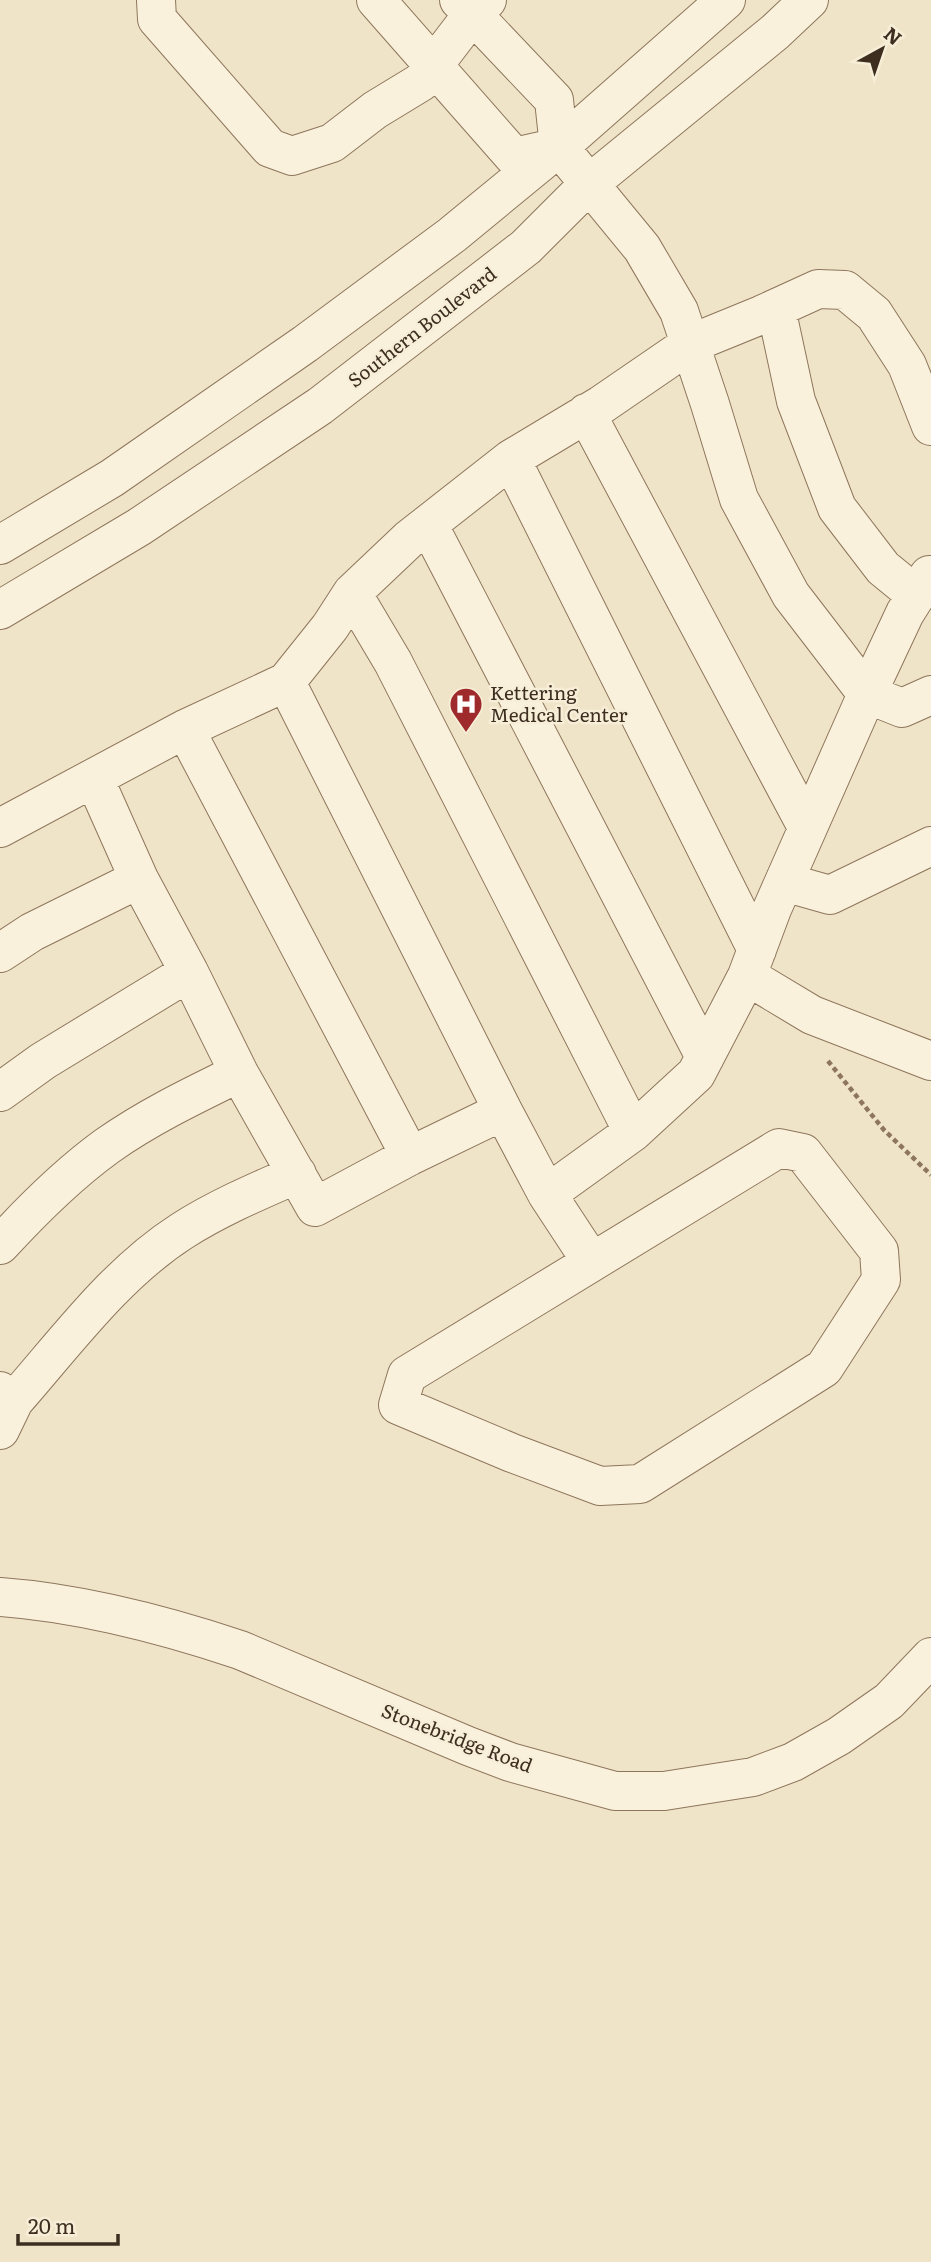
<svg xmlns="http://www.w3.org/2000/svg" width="931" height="2262" viewBox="0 0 931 2262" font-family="Literata,serif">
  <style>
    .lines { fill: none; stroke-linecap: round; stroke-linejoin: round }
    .minor-casing { stroke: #8d765c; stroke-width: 40 }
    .path { stroke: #8d765c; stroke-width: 4.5; stroke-dasharray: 5 3.5; stroke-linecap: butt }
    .minor { stroke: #faf1dc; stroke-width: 38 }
    .labels { text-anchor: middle; stroke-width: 5; stroke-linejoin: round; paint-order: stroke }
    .street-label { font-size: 19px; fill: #3d2e20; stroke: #f7eed8 }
    .poi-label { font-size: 19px; fill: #3d2e20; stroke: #f7eed8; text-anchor: start }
  </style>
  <rect width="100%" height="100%" fill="#f0e4c8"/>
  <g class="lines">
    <defs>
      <path id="minor" d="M156 0 157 19 270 148 292 156 332 143 375 110 421 82 472 15 487 0
        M376 0 514 157 559 147
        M459 0 554 100 559 147 642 248 679 311 710 404 739 499 791 595 867 694 772 909 747 976 812 1015 931 1061
        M776 308 796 401 837 508 883 568 916 595
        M586 413 807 827
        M511 459 757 950
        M428 524 705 1057
        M0 545 112 478 305 344 452 235 559 147 726 0
        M929 575 905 613 867 694 902 708 931 695
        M352 593 409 539 511 459 601 405 690 344 761 315 818 289 845 290 874 314 907 365 931 426
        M0 610 139 527 320 406 526 247 589 184 775 32 809 0
        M286 682 503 1111 547 1194 591 1261
        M185 729 410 1156
        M94 778 139 879 189 972 239 1073 315 1207 410 1156 503 1111
        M0 828 185 729 286 682 330 627 352 593 393 662 633 1132
        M784 882 830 895 931 846
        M0 953 32 932 139 879
        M0 1092 43 1061 189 972
        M779 1148 803 1153 879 1251 881 1280 824 1368 640 1484 600 1486 512 1453 398 1405 407 1375Z
        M547 1194 633 1132 696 1074 747 976
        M0 1245C33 1209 67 1175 107 1146 148 1117 194 1095 239 1073
        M0 1391 14 1401C66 1342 115 1274 182 1231 218 1208 258 1191 297 1174
        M0 1430 14 1401
        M0 1597C82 1603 162 1624 240 1650L468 1746 510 1762 615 1791H664L753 1777 793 1762 839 1736 889 1701 931 1657"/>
    </defs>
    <use href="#minor" class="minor-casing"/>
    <path class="path" d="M828 1061 884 1130 931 1175"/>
    <use href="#minor" class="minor"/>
  </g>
  <defs>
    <symbol id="hospital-pin" viewBox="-11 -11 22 30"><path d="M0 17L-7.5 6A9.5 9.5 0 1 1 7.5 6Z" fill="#9e2a2b" stroke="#f7eed8"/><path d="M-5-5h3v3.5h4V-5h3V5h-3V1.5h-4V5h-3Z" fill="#fff"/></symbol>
  </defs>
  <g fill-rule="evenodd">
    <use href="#hospital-pin" x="447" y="685" width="38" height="52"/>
  </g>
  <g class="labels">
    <g class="street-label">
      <text transform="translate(422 327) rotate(-38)" y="7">Southern Boulevard</text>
      <text transform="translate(457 1738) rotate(21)" y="7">Stonebridge Road</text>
    </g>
    <g class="poi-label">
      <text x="490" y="700">Kettering<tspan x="490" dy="22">Medical Center</tspan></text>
    </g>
  </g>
  <g transform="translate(882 49) rotate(40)" stroke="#f7eed8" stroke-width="5" paint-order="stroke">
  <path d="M0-5L12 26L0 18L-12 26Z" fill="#3d2e20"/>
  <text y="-10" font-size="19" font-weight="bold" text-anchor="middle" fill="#3d2e20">N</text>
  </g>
  <path d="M18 2234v10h100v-10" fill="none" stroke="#3d2e20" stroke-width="3.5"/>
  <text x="28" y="2234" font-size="21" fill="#3d2e20" stroke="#f7eed8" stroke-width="5" paint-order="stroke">20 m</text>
</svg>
